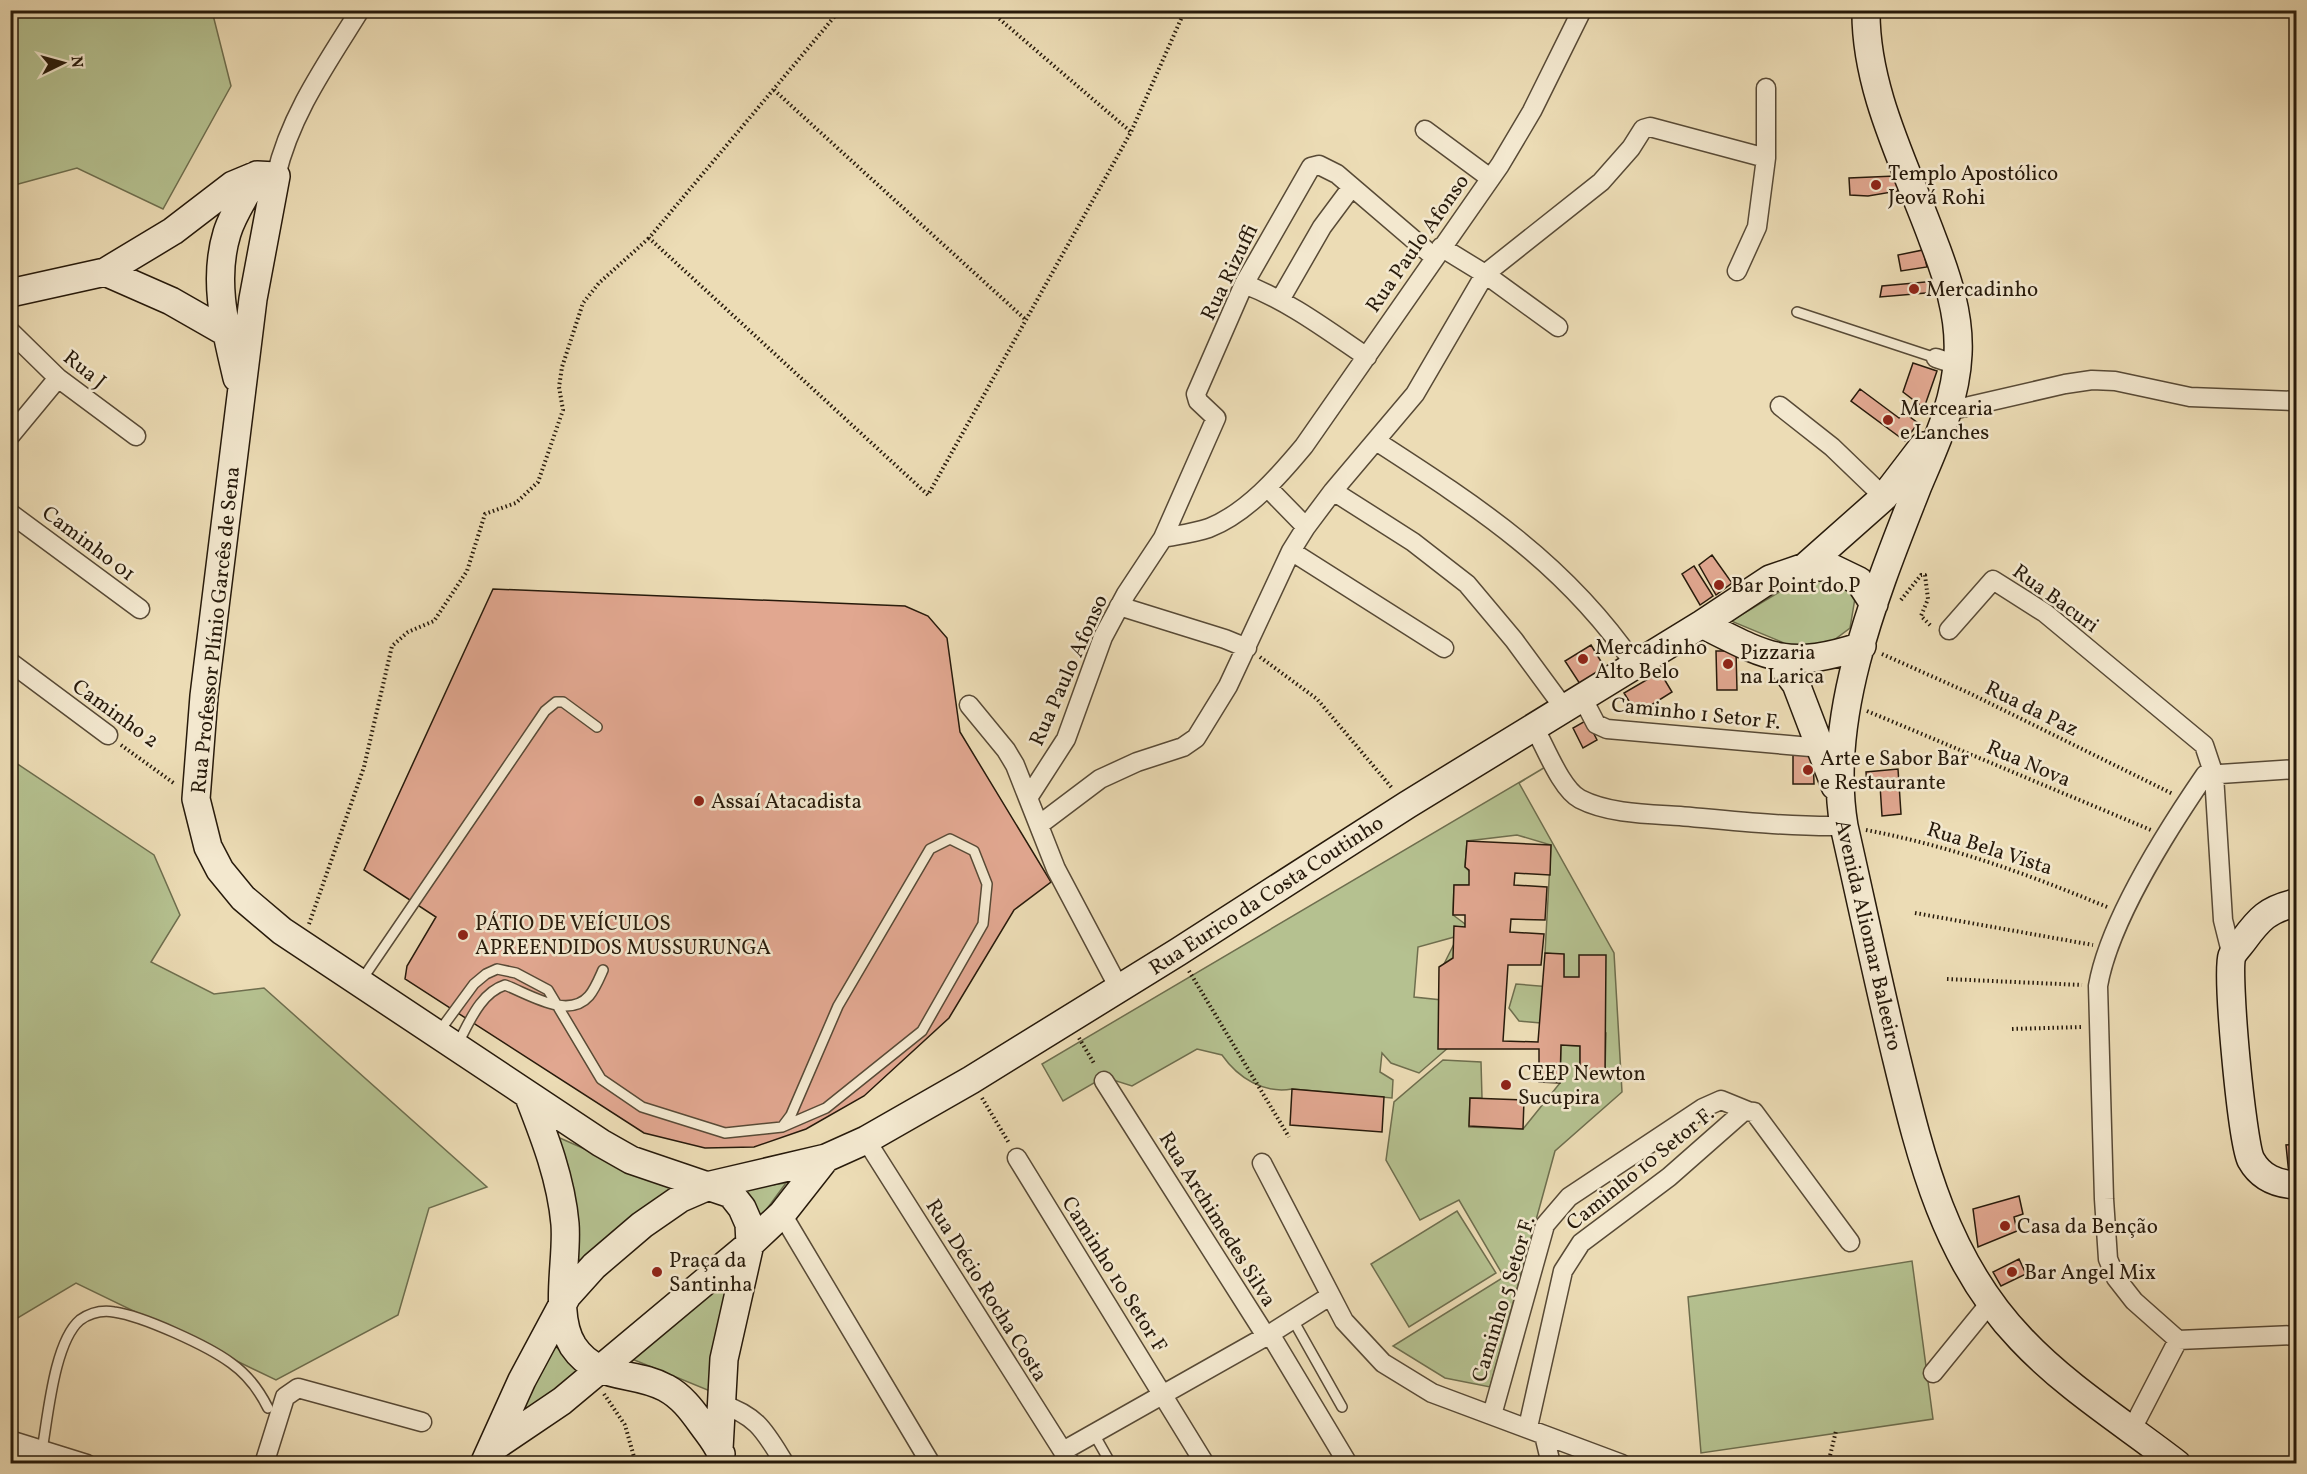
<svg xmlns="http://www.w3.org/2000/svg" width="2307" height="1474" viewBox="0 0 2307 1474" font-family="Vollkorn,serif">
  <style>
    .green { fill: #b5c190; stroke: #6e6e4e; stroke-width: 1.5 }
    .building { fill: #e1a790; stroke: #271a0b; stroke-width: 1.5 }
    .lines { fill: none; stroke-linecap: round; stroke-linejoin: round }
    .lane-casing { stroke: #584a36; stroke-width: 12 }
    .street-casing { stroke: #584a36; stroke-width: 21 }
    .secondary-casing { stroke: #271a0b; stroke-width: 30 }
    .path { stroke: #271a0b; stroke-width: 4; stroke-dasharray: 1.5 3; stroke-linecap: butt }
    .lane { stroke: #f3e8cf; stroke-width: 9 }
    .street { stroke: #f3e8cf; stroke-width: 18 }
    .secondary { stroke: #f3e8cf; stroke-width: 27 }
    .poi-dot { fill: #8f2418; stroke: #f3e8cf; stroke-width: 2 }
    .labels { text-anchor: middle; stroke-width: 5; stroke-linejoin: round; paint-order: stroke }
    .poi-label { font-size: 21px; fill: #271a0b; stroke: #f3e8cf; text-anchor: start }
    .street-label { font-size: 21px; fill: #271a0b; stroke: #f3e8cf }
  </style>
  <rect width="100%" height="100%" fill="#ecdcb5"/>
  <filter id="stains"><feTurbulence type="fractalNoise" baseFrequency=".00333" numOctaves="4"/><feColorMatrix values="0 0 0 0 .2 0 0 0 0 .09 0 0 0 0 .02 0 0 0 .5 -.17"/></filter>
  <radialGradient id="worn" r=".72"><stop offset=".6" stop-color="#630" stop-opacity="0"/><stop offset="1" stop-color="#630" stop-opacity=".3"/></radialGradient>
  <path class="green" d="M11 10 212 11 231 86 163 209 77 168 11 186Z
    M1822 576 1844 584 1855 598 1850 628 1826 646 1801 650 1731 621 1781 591Z
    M10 759 154 855 180 915 151 962 214 994 264 988 487 1187 429 1208 398 1315 276 1380 76 1283 11 1322Z
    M1547 766 1519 783 1614 953 1622 1092 1555 1151 1490 1387 1445 1378 1393 1346 1504 1277 1459 1200 1420 1220 1386 1160 1394 1102 1443 1060 1481 1062 1482 1098H1470L1469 1127 1523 1129 1560 1083 1561 1045 1580 1046V1073H1605L1606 1033 1554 1031 1552 1024 1519 1021 1509 1008 1516 984 1563 988 1564 955 1545 953 1551 845 1517 835 1467 841 1465 867 1476 878 1469 885H1454L1453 915 1508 956 1443 966 1458 936 1418 947 1414 997 1442 1000 1449 1047 1419 1073 1391 1063 1382 1053 1380 1072 1393 1080 1392 1098 1292 1089C1264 1094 1238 1078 1222 1055L1197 1049 1132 1086 1104 1077 1063 1101 1042 1064Z
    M553 1135 676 1189 580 1266Z
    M786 1183 758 1221 743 1189Z
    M1457 1211 1496 1273 1409 1327 1371 1264Z
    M1912 1261 1933 1419 1701 1453 1688 1297Z
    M728 1275 710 1391 627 1357Z
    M555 1346 581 1369 511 1427Z"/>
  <path class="building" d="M1895 176 1898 191 1868 196 1850 195 1849 178Z
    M1923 250 1927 267 1901 271 1898 255Z
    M1936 281 1937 292 1880 297 1882 286Z
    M1913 363 1937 371 1924 408 1903 392Z
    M1860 389 1899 418 1903 412 1918 423 1905 441 1851 401Z
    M1712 555 1732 583 1716 595 1699 565Z
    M1694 566 1713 596 1700 605 1682 574Z
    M493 589 905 606 928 616 947 638 960 732 1051 882 1014 910 949 1018 864 1096 806 1129 754 1147 705 1148 644 1133 405 979 407 966 436 917 364 870Z
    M1591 645 1605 668 1580 684 1565 661Z
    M1716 651H1736L1737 690H1717Z
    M1660 672 1672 692 1637 714 1624 693Z
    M1587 720 1597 740 1583 748 1573 728Z
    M1793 751H1813L1814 784H1793Z
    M1898 769 1901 814 1882 816 1880 785 1867 786 1866 772Z
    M1467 841 1551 845 1550 875 1515 873 1514 885 1547 887 1545 920 1511 919 1510 932 1544 934 1541 965H1508L1503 1041 1538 1042 1545 953 1564 954V977H1579V955H1606L1605 1074 1580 1073V1046L1561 1045 1560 1083 1539 1082V1049H1438L1439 967 1453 958 1454 926 1465 927V915H1453L1454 885H1469V870L1465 867Z
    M1292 1089 1384 1097 1382 1132 1290 1125Z
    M1470 1098 1524 1100 1523 1129 1469 1126Z
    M2296 1144V1174L2289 1175 2286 1145Z
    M2019 1196 2023 1214 2014 1217 2017 1231 1978 1247 1973 1209Z
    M2019 1259 2026 1274 2001 1286 1993 1272Z"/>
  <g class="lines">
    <defs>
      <path id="lane" d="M1797 312 1936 358
        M361 981 545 711 556 702H563L597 727
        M438 1033 474 984 486 974 497 969 516 973 548 990 601 1079 642 1107 725 1133 782 1127 791 1115 838 1006 930 849 950 839 974 851 987 884 983 924 922 1031 826 1108 782 1127
        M457 1045C469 1023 480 993 505 985 529 994 568 1020 589 996 595 989 599 979 603 970
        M1293 1320 1342 1407
        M1094 1434 1111 1464
        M42 1450C48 1417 54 1342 80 1320 90 1313 102 1310 114 1312 143 1316 208 1346 231 1363 248 1375 259 1390 268 1408"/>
      <path id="street" d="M1425 130 1490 178
        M276 176C290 115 327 63 360 10
        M1441 247 1485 274 1558 327
        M1737 271 1757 227 1766 158V88
        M1244 284C1289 301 1327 330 1367 357
        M1280 300 1322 227 1351 188
        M10 331 58 378 136 436
        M1936 358 1957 365
        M1780 406 1832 447 1884 497
        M1948 411 2065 384 2092 380 2115 381 2190 397 2296 401
        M10 436 58 378
        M1376 441C1478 507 1565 563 1635 665
        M1268 488 1306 527
        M1333 491 1413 542 1467 584 1514 640 1564 708
        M10 513 140 609
        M1163 538 1216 418 1198 401 1196 394 1244 284 1311 167 1319 165 1337 174 1434 257
        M1291 551 1444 648
        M1119 606 1225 639 1247 648
        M1949 630 1993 580 2045 613 2204 745 2214 775 2223 920 2232 956
        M10 662 108 735
        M1582 697 1596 724 1607 729 1822 748
        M969 705 1006 750 1015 765 1056 869 1119 988
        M1534 727C1545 746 1561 789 1580 799 1609 814 1649 814 1680 816 1735 821 1789 827 1844 826
        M2296 769 2205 775C2168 829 2109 922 2098 986L2104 1199 2108 1259 2116 1278 2134 1301 2178 1340 2296 1335
        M1028 798 1066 739 1103 637 1126 594 1163 538C1178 535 1194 533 1209 528 1247 513 1279 476 1304 446L1500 165 1532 111 1582 10
        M1039 825 1100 779 1137 762 1183 747 1196 738 1228 686 1291 551 1306 527 1333 491 1415 394 1485 274 1601 182 1631 148 1643 129 1650 127 1766 158
        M1104 1081 1266 1336
        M866 1140 1071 1464
        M1017 1158 1205 1464
        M1262 1163 1344 1321 1383 1363 1432 1393 1622 1464
        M782 1214 931 1464
        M1270 1334 1348 1464
        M1933 1373 1990 1303
        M721 1404C758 1416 765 1432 785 1464
        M1492 1415 1545 1225 1569 1197 1703 1108 1721 1100 1748 1111
        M1528 1427 1563 1271 1581 1243 1669 1177 1744 1111 1754 1112 1850 1242
        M2132 1429 2178 1340
        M1544 1435 1551 1464
        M10 1440 87 1464
        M1063 1451 1270 1334 1330 1296
        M20 1464 26 1445
        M264 1464 285 1397 298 1388 422 1422"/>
      <path id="secondary" d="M1866 10C1865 90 1906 166 1933 240 1947 276 1960 315 1958 354 1956 402 1935 445 1917 488 1877 590 1825 715 1844 826 1861 901 1877 977 1895 1052 1920 1155 1944 1259 2021 1339 2066 1387 2124 1423 2177 1464
        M105 272 171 301 227 333 239 334
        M10 293 105 272 173 231 233 185 257 175 276 176 253 299 204 696 196 799 208 847 220 870 243 898 282 931 601 1143 631 1160 731 1194 742 1208 749 1224 750 1244 724 1359 719 1449
        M237 378C226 330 212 282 227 233 233 213 247 193 257 175
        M1805 567 1884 497 1923 446
        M1702 624C1769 658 1788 670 1862 646
        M1776 657 1796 684 1835 786
        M2296 903C2268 909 2259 919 2243 941 2240 945 2234 951 2232 956 2226 973 2242 1143 2251 1160 2261 1178 2277 1184 2296 1185
        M529 1097C545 1138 561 1179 565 1224 568 1261 553 1314 573 1346 597 1382 634 1370 666 1388 681 1396 691 1409 701 1423 708 1433 717 1443 721 1454
        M494 1447 562 1401 750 1244 782 1214 826 1158
        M484 1464 522 1380 567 1296 594 1266 642 1225 681 1198 711 1185 826 1158 866 1140 971 1080 1178 952 1407 805 1702 624 1770 579 1805 567H1830L1859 581 1874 604"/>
    </defs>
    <use href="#lane" class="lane-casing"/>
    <use href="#street" class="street-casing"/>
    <use href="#secondary" class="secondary-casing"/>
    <path class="path" d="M840 10 649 238 928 495 1131 132 1185 10
      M989 10 1131 132
      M774 90 1026 320
      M1901 600 1921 575H1925L1928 599 1921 616 1931 626
      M1882 654 1967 692 2173 794
      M1260 657 1317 699 1392 788
      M1867 711 2151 830
      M121 745 175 784
      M1866 830C1950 846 2028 874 2107 907
      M1915 913 2093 945
      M309 924 364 767 392 646 408 632 434 621 467 571 485 514 516 503 538 482 563 410 559 387 562 367 583 303 599 283 649 238
      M1189 971 1289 1137
      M1947 979 2082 985
      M2012 1029 2083 1027
      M1079 1038 1095 1065
      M982 1098 1009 1143
      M604 1394 625 1425 636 1464
      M1828 1464 1836 1431"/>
    <use href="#lane" class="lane"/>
    <use href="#street" class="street"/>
    <use href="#secondary" class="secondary"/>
  </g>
  <g class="poi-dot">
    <circle cx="1876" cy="185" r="6"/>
    <circle cx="1914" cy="289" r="6"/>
    <circle cx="1888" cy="420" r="6"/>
    <circle cx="1719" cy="585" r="6"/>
    <circle cx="1583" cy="659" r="6"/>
    <circle cx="1728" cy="664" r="6"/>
    <circle cx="1808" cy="770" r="6"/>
    <circle cx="699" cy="801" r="6"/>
    <circle cx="463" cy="935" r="6"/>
    <circle cx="1506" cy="1085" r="6"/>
    <circle cx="2005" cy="1226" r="6"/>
    <circle cx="657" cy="1272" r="6"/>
    <circle cx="2012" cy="1272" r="6"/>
  </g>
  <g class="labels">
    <g class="poi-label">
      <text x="1888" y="180">Templo Apostólico<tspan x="1888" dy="24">Jeová Rohi</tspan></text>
      <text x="1926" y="296">Mercadinho</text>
      <text x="1900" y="415">Mercearia<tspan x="1900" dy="24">e Lanches</tspan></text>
      <text x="1731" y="592">Bar Point do P</text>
      <text x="1595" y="654">Mercadinho<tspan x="1595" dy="24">Alto Belo</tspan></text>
      <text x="1740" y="659">Pizzaria<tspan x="1740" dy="24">na Larica</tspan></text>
      <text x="1820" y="765">Arte e Sabor Bar<tspan x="1820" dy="24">e Restaurante</tspan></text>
      <text x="711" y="808">Assaí Atacadista</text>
      <text x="475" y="930">PÁTIO DE VEÍCULOS<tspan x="475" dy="24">APREENDIDOS MUSSURUNGA</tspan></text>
      <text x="1518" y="1080">CEEP Newton<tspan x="1518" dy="24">Sucupira</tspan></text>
      <text x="2017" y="1233">Casa da Benção</text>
      <text x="669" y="1267">Praça da<tspan x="669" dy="24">Santinha</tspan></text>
      <text x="2024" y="1279">Bar Angel Mix</text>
    </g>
    <g class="street-label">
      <text transform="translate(1417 243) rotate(-55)" y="7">Rua Paulo Afonso</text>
      <text transform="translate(1229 272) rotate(-64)" y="7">Rua Rizuffi</text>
      <text transform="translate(85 369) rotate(39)" y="7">Rua J</text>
      <text transform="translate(89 543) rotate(37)" y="7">Caminho 01</text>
      <text transform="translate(2056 598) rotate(36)" y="7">Rua Bacuri</text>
      <text transform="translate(215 630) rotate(-84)" y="7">Rua Professor Plínio Garcês de Sena</text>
      <text transform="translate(1068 670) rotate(-66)" y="7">Rua Paulo Afonso</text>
      <text transform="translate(2032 708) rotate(26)" y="7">Rua da Paz</text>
      <text transform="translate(116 713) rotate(36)" y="7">Caminho 2</text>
      <text transform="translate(1696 713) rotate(6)" y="7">Caminho 1 Setor F.</text>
      <text transform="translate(2029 763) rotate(23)" y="7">Rua Nova</text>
      <text transform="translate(1990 848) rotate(18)" y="7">Rua Bela Vista</text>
      <text transform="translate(1266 895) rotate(-33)" y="7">Rua Eurico da Costa Coutinho</text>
      <text transform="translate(1869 935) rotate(77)" y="7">Avenida Aliomar Baleeiro</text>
      <text transform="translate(1640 1168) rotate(-39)" y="7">Caminho 10 Setor F.</text>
      <text transform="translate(1218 1219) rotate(58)" y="7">Rua Archimedes Silva</text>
      <text transform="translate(1115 1274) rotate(58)" y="7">Caminho 10 Setor F</text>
      <text transform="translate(987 1290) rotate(58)" y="7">Rua Décio Rocha Costa</text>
      <text transform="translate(1503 1299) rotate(-73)" y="7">Caminho 5 Setor F.</text>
    </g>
  </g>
  <rect width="2307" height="1474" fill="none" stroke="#ecdcb5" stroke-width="36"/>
  <rect x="12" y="12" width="2283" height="1450" fill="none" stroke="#271a0b" stroke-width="3"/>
  <rect x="18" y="18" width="2271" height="1438" fill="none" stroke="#271a0b" stroke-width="1.5"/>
  <g transform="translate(63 63) rotate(85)" stroke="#f3e8cf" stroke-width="4.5" paint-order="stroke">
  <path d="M0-4.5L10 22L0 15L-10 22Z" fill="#271a0b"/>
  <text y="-9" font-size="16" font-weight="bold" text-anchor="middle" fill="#271a0b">N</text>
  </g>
  <rect width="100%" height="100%" filter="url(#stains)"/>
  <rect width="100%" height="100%" fill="url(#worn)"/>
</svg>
